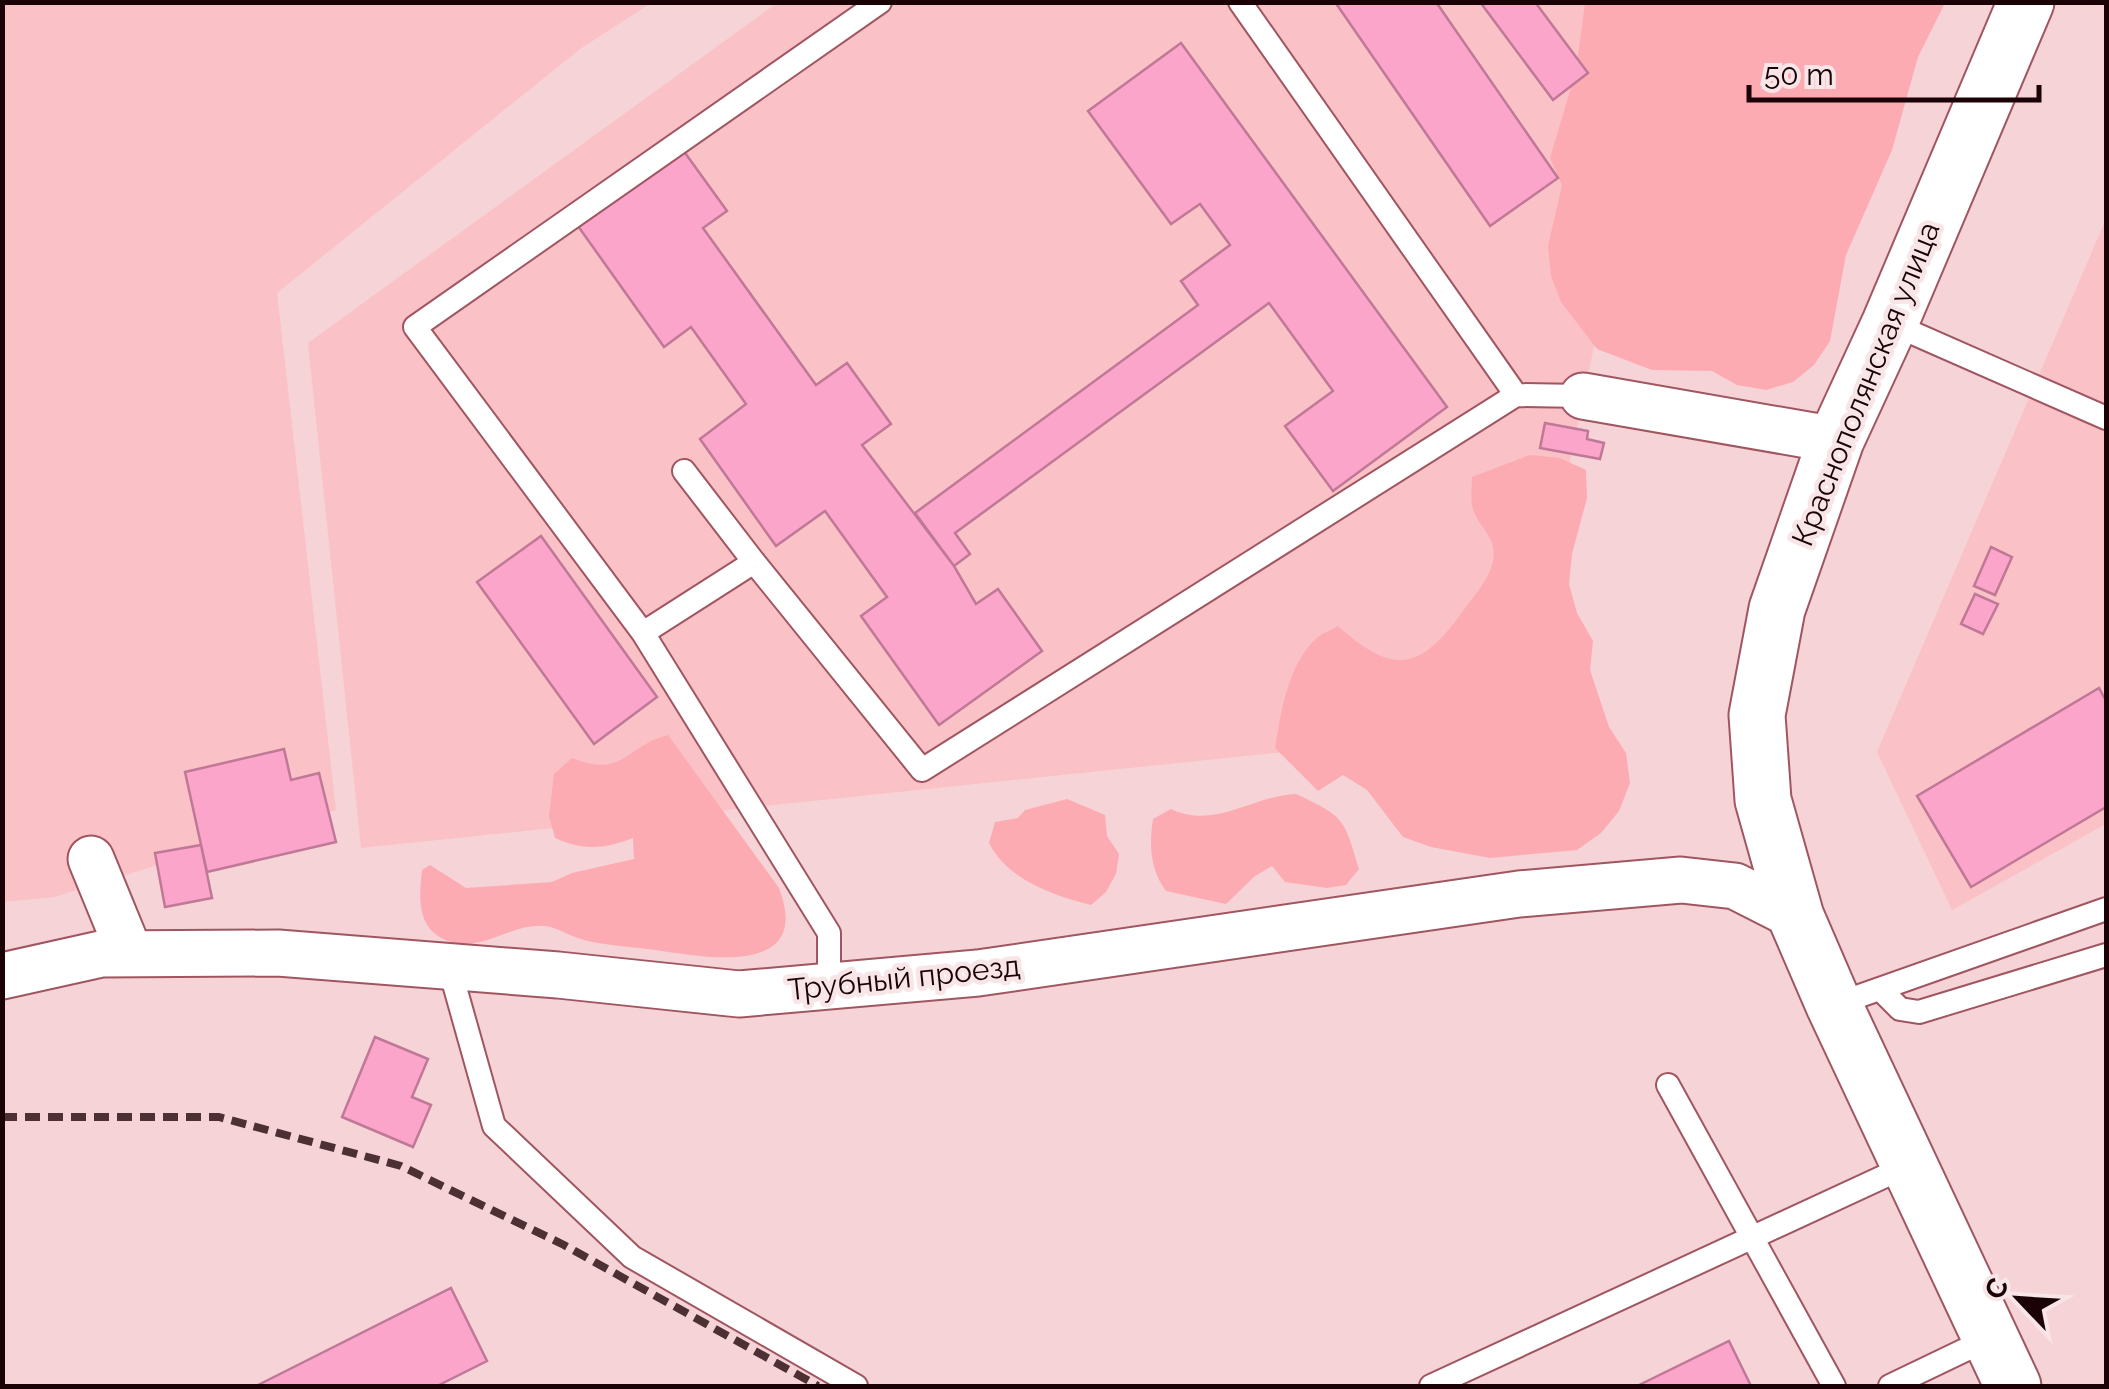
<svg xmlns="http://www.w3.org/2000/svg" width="2109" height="1389" viewBox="0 0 2109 1389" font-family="Raleway,sans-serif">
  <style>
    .built { fill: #fac1c6 }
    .green { fill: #fcabb3 }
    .building { fill: #faa5c9; stroke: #c07897; stroke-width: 2.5 }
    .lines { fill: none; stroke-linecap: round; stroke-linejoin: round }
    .lane-casing { stroke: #a05660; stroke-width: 26 }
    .street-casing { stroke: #a05660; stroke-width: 49 }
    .secondary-casing { stroke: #a05660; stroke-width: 59 }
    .lane { stroke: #fff; stroke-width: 22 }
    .street { stroke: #fff; stroke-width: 45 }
    .secondary { stroke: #fff; stroke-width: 55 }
    .rail { stroke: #4c3034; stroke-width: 8; stroke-dasharray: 15 8; stroke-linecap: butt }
    .labels { text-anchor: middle; stroke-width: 9; stroke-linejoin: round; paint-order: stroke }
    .street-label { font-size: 30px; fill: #1b0206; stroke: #f7e5e7 }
  </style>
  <rect width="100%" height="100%" fill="#f6d3d6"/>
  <path class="built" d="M3 3H651L580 49 277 293 336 810 54 897 3 902Z
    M777 3H1666L1514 728 361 848 308 343Z
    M2106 219V824L1952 910 1877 752Z"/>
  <path class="green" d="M1585 3H1945L1918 57 1892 150 1846 255 1830 341 1814 365 1793 382 1766 390 1737 385 1712 371 1652 370 1597 349 1561 302 1551 276 1548 246 1562 185 1550 158 1576 71Z
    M1530 455 1560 458 1586 470 1587 498 1572 554 1569 584 1577 613 1593 641 1590 670 1609 727 1626 753 1630 783 1619 811 1601 833 1577 850 1490 858 1431 847 1403 837 1367 790 1343 775 1318 791 1275 748C1281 713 1288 663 1317 638 1322 633 1332 630 1338 626 1394 676 1420 671 1463 611 1472 598 1488 581 1492 565 1500 538 1479 529 1473 509 1470 500 1472 487 1472 477Z
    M668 735 779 888C813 977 707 958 656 950 634 947 610 946 588 941 573 938 559 928 545 926 511 923 482 953 448 941 416 929 419 898 422 870L430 865 466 888 552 882 572 873 634 859 633 838C605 849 583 851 555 838L549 816 554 774 572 758C624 779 625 746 668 735Z
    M1296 794C1345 817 1344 818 1359 869L1346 885 1327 888 1285 882 1272 866 1255 876 1226 904 1166 891C1150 870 1149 844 1153 819L1171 809C1216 830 1251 796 1296 794Z
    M1067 799 1105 815 1107 836 1119 854 1116 874 1106 892 1091 905C1053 896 1007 879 989 843L995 822 1018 818 1025 810Z"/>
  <path class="building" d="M1335 2H1436L1558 178 1490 226Z
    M1480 2H1535L1588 73 1553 100Z
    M1181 43 1447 407 1333 491 1285 426 1333 391 1269 303 955 533 970 554 954 566 915 513 1198 305 1181 281 1230 245 1200 204 1171 224 1088 111Z
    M683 150 727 211 703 228 816 385 847 363 891 424 862 445 954 566 976 604 998 589 1042 651 939 725 861 616 887 597 825 511 776 546 700 439 746 404 691 327 664 347 578 226Z
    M1545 423 1588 431 1587 439 1604 443 1600 459 1540 448Z
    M541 536 657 697 594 744 477 582Z
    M1991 547 2012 557 1995 595 1974 586Z
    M1975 594 1998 604 1983 634 1961 624Z
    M2099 688 2106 701V807L1971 887 1917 796Z
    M284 749 291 780 319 773 336 842 207 872 185 772Z
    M201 845 212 898 165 907 155 853Z
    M375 1037 428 1059 412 1097 431 1105 413 1147 342 1117Z
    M451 1288 487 1361 437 1386H256Z
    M1729 1341 1751 1386H1637Z"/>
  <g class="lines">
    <defs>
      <path id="lane" d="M1240 2 1516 395 1583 396
        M1890 323 2106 418
        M684 471 754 562 922 770 1516 395
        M754 562 643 633 415 327 880 2
        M643 633 829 933V986
        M449 966 494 1126 632 1257 856 1386
        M1880 989 1900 1009 1919 1012 2106 955
        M1834 1005 2106 909
        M1668 1085 1834 1386
        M1431 1386 1909 1165
        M1890 1386 1990 1338"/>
      <path id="street" d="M1583 396 1836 440
        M91 859 130 954
        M2 976 101 954 278 953 558 975 739 994 978 973 1519 894 1681 880 1735 886 1796 917"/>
      <path id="secondary" d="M2013 1386 1834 1005 1796 917 1763 800 1757 715 1777 609 1836 440 1890 323 2026 2"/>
    </defs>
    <use href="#lane" class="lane-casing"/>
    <use href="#street" class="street-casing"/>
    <use href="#secondary" class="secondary-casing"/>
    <use href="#lane" class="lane"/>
    <use href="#street" class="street"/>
    <use href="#secondary" class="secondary"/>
    <path class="rail" d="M2 1117H219L401 1166 564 1245 818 1386"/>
  </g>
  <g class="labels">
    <g class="street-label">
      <text transform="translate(1866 384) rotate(-68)" y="10">Краснополянская улица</text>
      <text transform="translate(904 978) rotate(-6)" y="10">Трубный проезд</text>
    </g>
  </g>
  <rect width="2109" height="1389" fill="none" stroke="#1b0206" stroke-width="10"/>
  <g transform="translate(2019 1299) rotate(295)" stroke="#f7e5e7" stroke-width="8" paint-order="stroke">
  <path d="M0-8L18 38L0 25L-18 38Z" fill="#1b0206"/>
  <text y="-15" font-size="28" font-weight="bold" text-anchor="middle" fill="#1b0206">С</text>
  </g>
  <path d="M1749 85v15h290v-15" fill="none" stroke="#1b0206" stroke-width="5"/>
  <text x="1764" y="85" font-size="30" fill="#1b0206" stroke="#f7e5e7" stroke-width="8" paint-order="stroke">50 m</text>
</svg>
